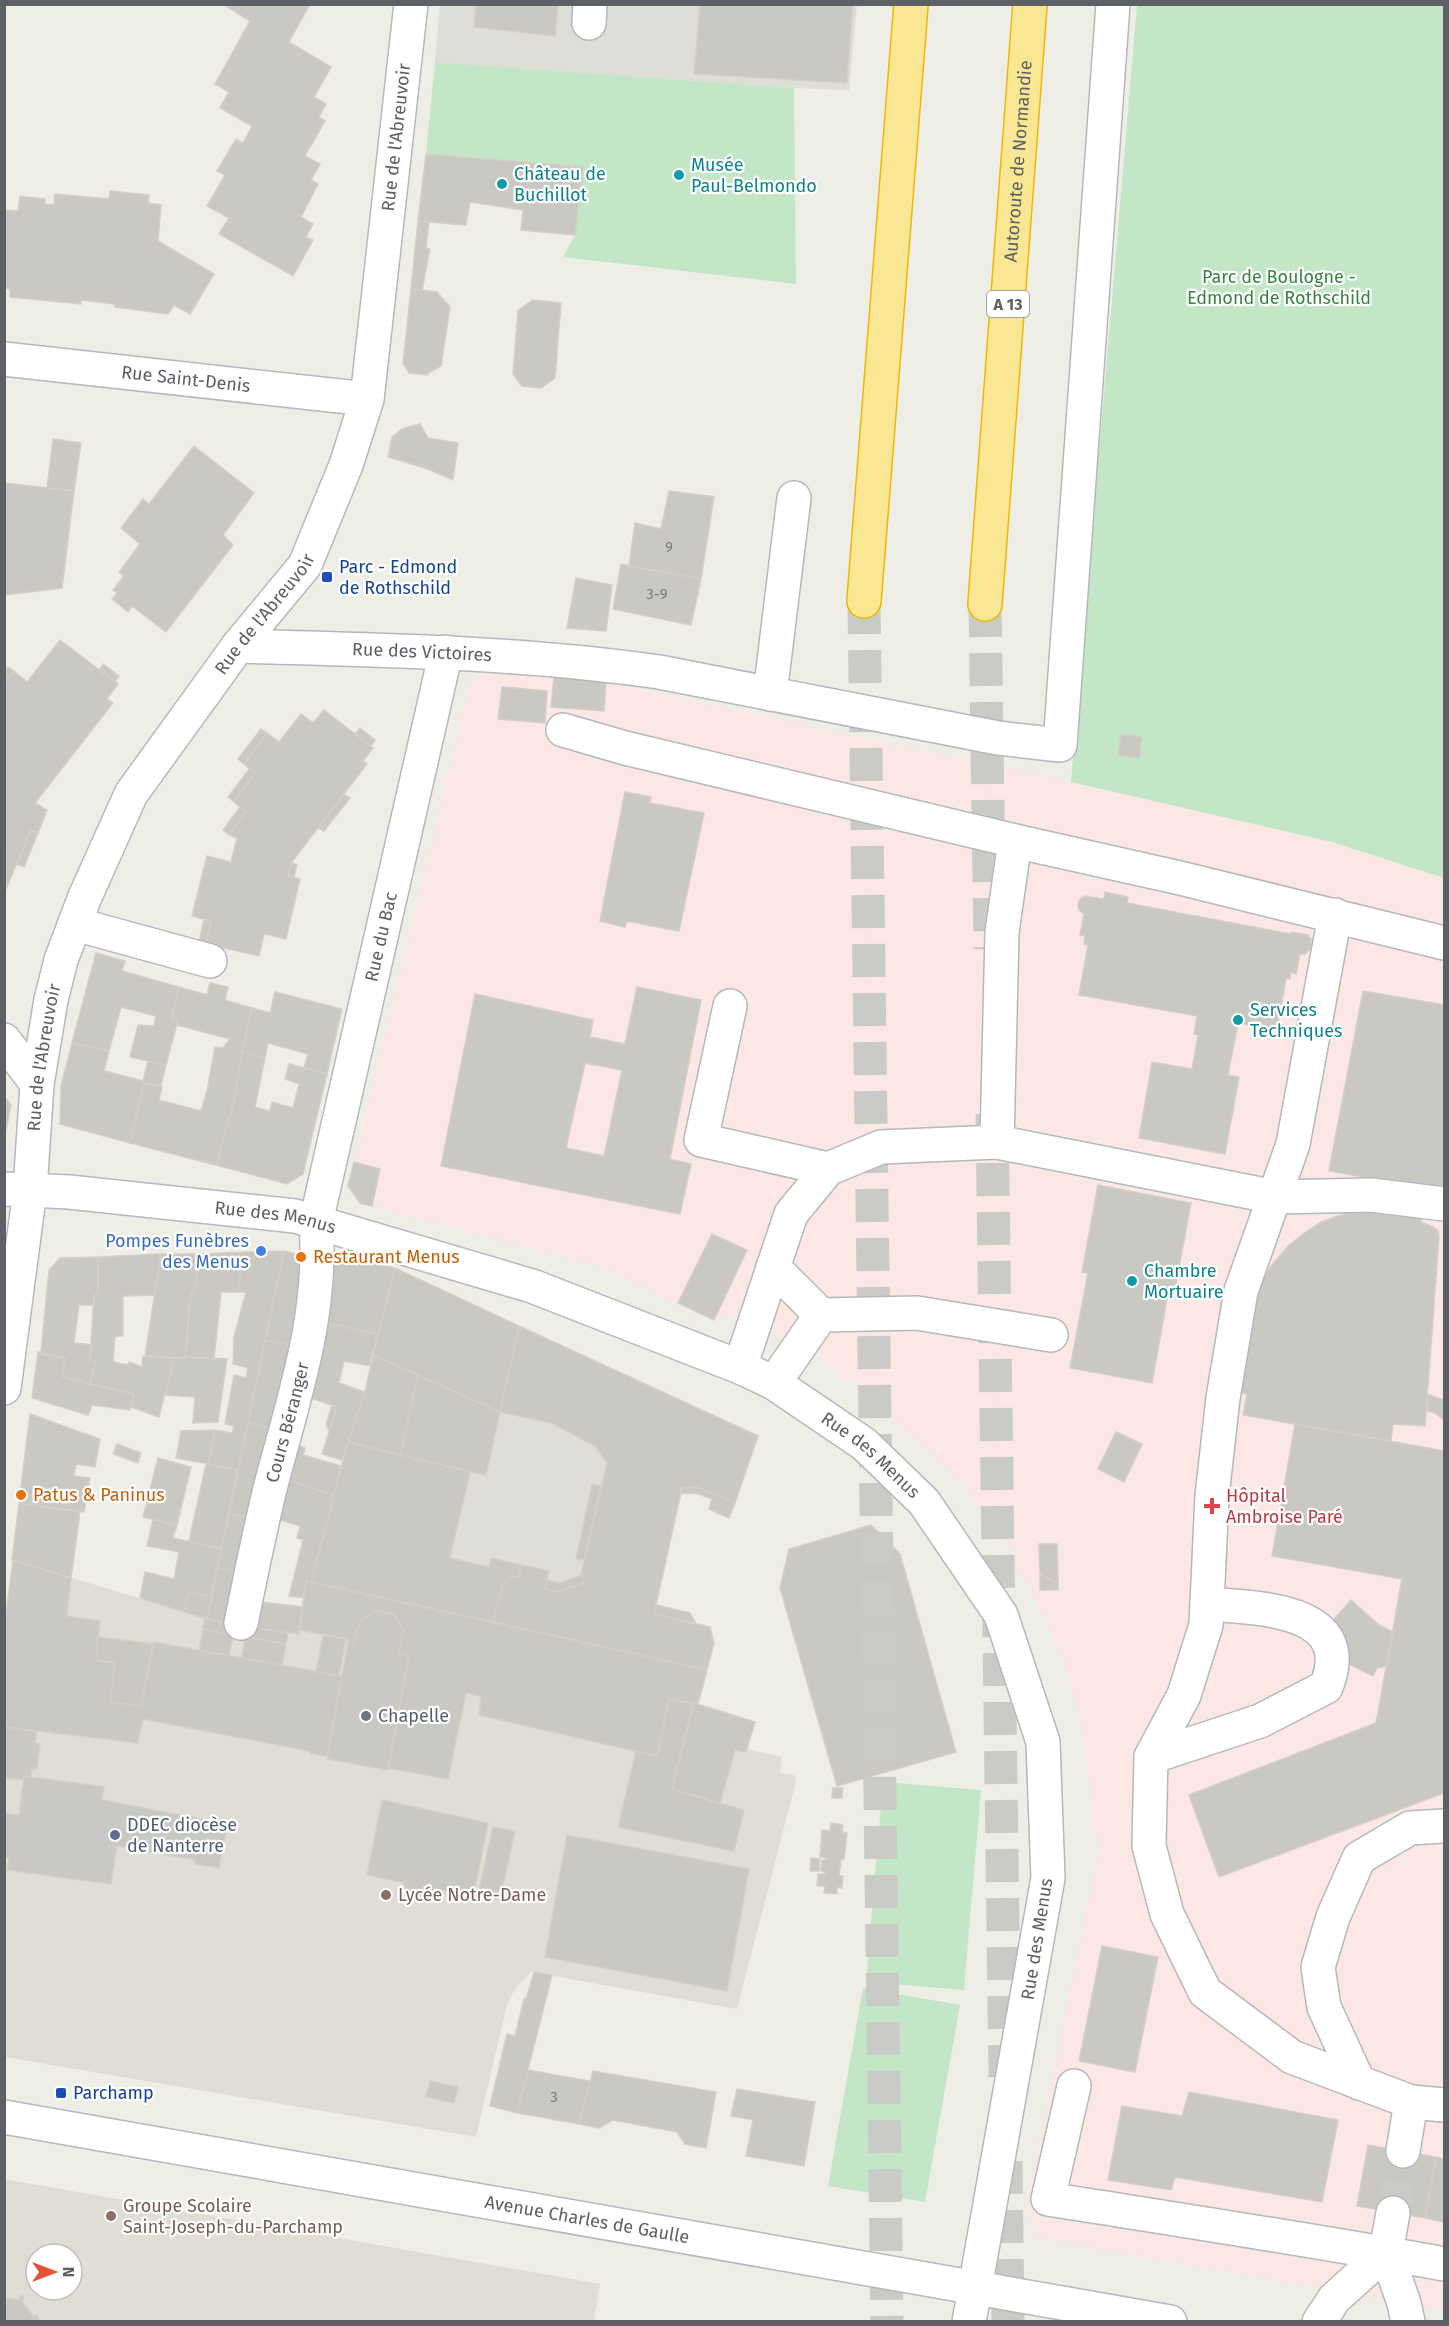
<svg xmlns="http://www.w3.org/2000/svg" width="1449" height="2326" viewBox="0 0 1449 2326" font-family="'Fira Sans',sans-serif">
  <style>
    .industrial { fill: #deddd8 }
    .education { fill: #dfddd4; fill-rule: evenodd }
    .medical { fill: #fbe7e3 }
    .green { fill: #c3e6c6 }
    .building { fill: #cac8c3; stroke: #d4d0c4; stroke-width: 1.5; fill-rule: evenodd }
    .lines { fill: none; stroke-linecap: round; stroke-linejoin: round }
    .minor-tunnel { stroke: #cacbc6; stroke-width: 33; stroke-dasharray: 33 16; stroke-linecap: butt }
    .highway-tunnel { stroke: #cacbc6; stroke-width: 33; stroke-dasharray: 33 16; stroke-linecap: butt }
    .minor-casing { stroke: #b6b8bc; stroke-width: 36 }
    .highway-casing { stroke: #eeb708; stroke-width: 36 }
    .minor { stroke: #fff; stroke-width: 33 }
    .highway { stroke: #fae793; stroke-width: 33 }
    .culture-dot { fill: #0f9aa8; stroke: #fff; stroke-width: 2 }
    .transit-dot { fill: #1a4fb4; stroke: #fff; stroke-width: 2 }
    .shop-dot { fill: #3f7fe0; stroke: #fff; stroke-width: 2 }
    .food-dot { fill: #e8710a; stroke: #fff; stroke-width: 2 }
    .health-dot { fill: #e0444e; stroke: #fff; stroke-width: 2 }
    .worship-dot { fill: #6b7280; stroke: #fff; stroke-width: 2 }
    .service-dot { fill: #5c6f8a; stroke: #fff; stroke-width: 2 }
    .education-dot { fill: #8d6e63; stroke: #fff; stroke-width: 2 }
    .labels { text-anchor: middle; stroke-width: 4.5; stroke-linejoin: round; paint-order: stroke }
    .number-label { font-size: 15px; fill: #787b7d }
    .shield { fill: #fff; stroke: #8e9094; stroke-width: 1.5 }
    .shield-label { font-size: 16px; font-weight: bold; fill: #5d6166 }
    .street-label { font-size: 18px; fill: #5d6166; stroke: #fff }
    .culture-label { font-size: 18px; fill: #0d838f; stroke: #fff; text-anchor: start }
    .park-label { font-size: 18px; fill: #388340; stroke: #fff }
    .transit-label { font-size: 18px; fill: #164399; stroke: #fff; text-anchor: start }
    .shop-label { font-size: 18px; fill: #366cbe; stroke: #fff; text-anchor: end }
    .food-label { font-size: 18px; fill: #c56008; stroke: #fff; text-anchor: start }
    .health-label { font-size: 18px; fill: #be3a42; stroke: #fff; text-anchor: start }
    .worship-label { font-size: 18px; fill: #5b616d; stroke: #fff; text-anchor: start }
    .service-label { font-size: 18px; fill: #4e5e75; stroke: #fff; text-anchor: start }
    .education-label { font-size: 18px; fill: #785e54; stroke: #fff; text-anchor: start }
  </style>
  <rect width="100%" height="100%" fill="#efeee6"/>
  <path class="industrial" d="M440 5H857L849 90 794 88 435 62Z
    M395 1268 758 1436 729 1518 709 1509 711 1499 695 1493 681 1494 656 1604 690 1613 696 1624 710 1627 714 1643 707 1670 311 1582 341 1466 365 1392Z"/>
  <path class="education" d="M13 1560 205 1618 247 1627 299 1634 306 1581 707 1670 698 1704 755 1722 747 1749 782 1757 780 1773 794 1775 796 1781 737 2009 531 1972 515 1989 507 2004 476 2137 5 2057 4 1629Z
    M4 2179 600 2284 594 2321H5ZM36 2254H72V2290H36Z"/>
  <path class="medical" d="M483 672 606 682 1071 782 1332 842 1444 878V2310L1043 2239 1025 2213 1102 1835 1092 1833V1797L1077 1703 1059 1648 1004 1536 955 1476 916 1439 880 1408 885 1398 839 1376 823 1356 731 1314 714 1320 598 1266 360 1203 348 1186 471 682Z"/>
  <path class="green" d="M1137 5H1444V878L1332 842 1071 782Z
    M435 62 794 88 796 284 563 257 575 235 583 167 426 154Z
    M883 1782 981 1790 964 1990 866 1982Z
    M863 1988 960 2005 925 2202 828 2186Z"/>
  <path class="building" d="M223 4H310L289 42 331 67 314 97 326 104 319 117 325 121 305 156 320 164 311 180 318 184 301 217 313 224 306 237 313 240 293 276 219 234 229 218 207 206 225 175 217 171 236 139 243 143 252 126 220 108 229 92 215 84 250 21Z
    M476 4H558L555 36 474 27Z
    M700 4H853L847 83 694 74Z
    M426 154 583 167 575 235 521 230 523 210 470 202 466 225 418 221Z
    M110 191 149 195 148 203 161 205 158 241 214 274 190 314 174 305 168 314 115 307V304L81 300V304L10 297V289L4 288V210L18 211 20 196 45 199V204L54 205 55 194 109 199Z
    M418 221 429 222 426 248 430 249 422 290 411 289Z
    M411 289 437 292 450 307 441 366 428 373V375L409 373 403 363Z
    M532 300 561 303 555 378 541 388 522 386 513 374 518 311Z
    M420 424 428 438 458 443 453 480 425 468 388 457 392 437 402 429Z
    M53 439 81 443 74 491 47 488Z
    M194 446 254 493 223 535 233 545 166 632 132 606 128 612 112 599 117 593 113 590 124 576 119 572 140 544 121 528 143 499 149 504Z
    M4 483 74 491 62 588 5 595Z
    M669 491 714 497 701 579 629 566 635 523 661 529Z
    M621 564 701 579 691 625 613 609Z
    M576 578 612 585 606 631 567 628Z
    M60 640 118 684 107 699 113 703 35 803 47 810 38 833 31 830 6 889 4 684 14 671 27 682Z
    M103 664 119 676 115 682 99 670Z
    M8 667 14 671 4 684V671Z
    M554 677 606 682 604 711 551 707Z
    M502 687 547 691 545 723 498 719Z
    M324 710 373 748 363 761 367 764 291 863 288 876 300 879 286 939 264 934 259 956 206 944 211 921 192 916 207 856 231 862 237 838 229 835 246 812 234 802 255 773 244 764 267 733 279 742 301 714 313 723Z
    M360 728 375 740 371 746 355 734Z
    M261 729 267 733 244 764 238 759Z
    M1121 734 1142 737 1139 758 1118 755Z
    M250 768 255 773 234 802 228 797Z
    M625 792 651 797 650 803 704 813 679 931 627 921 625 927 600 921Z
    M344 794 350 798 324 831 318 828Z
    M240 807 246 812 229 835 223 830Z
    M31 830 38 833 24 867 17 864Z
    M291 863 297 865 294 877 288 876Z
    M1105 892 1128 897 1127 903 1291 934 1292 932 1307 935 1311 939V948L1305 954H1300L1296 974 1291 972 1290 979 1286 978 1277 1030 1238 1023 1228 1075 1239 1077 1225 1154 1139 1138 1152 1062 1192 1069 1198 1035 1194 1034 1197 1016 1079 995 1088 945 1084 944 1085 936 1080 935 1084 914 1079 910 1078 904 1080 899 1085 896 1104 899Z
    M204 919 211 921 206 944 199 942Z
    M96 953 125 961 122 971 179 987 172 1019 178 1020 166 1065 130 1057 138 1025 154 1026 156 1016 121 1007 109 1051 72 1043Z
    M210 983 228 987 225 1000 252 1008 242 1052 234 1102 216 1165 130 1143 144 1083 162 1087 159 1100 201 1111 207 1091 215 1047 223 1048 230 1039 177 1025 178 1020 172 1019 179 987 207 995Z
    M637 987 701 1000 670 1159 691 1164 680 1214 441 1166 475 994 593 1020 590 1037 625 1044ZM585 1063 622 1070 604 1156 566 1148Z
    M1363 991 1444 1005V1192L1329 1171Z
    M275 992 342 1009 327 1074 304 1068 308 1054 268 1043 265 1058 242 1052 252 1008 270 1013Z
    M72 1043 109 1051 104 1071 143 1081 144 1083 130 1143 60 1124 61 1086Z
    M242 1052 265 1058 255 1107 270 1111 272 1102 293 1108 299 1084 285 1079 289 1064 327 1074 303 1174 287 1184 216 1165 234 1102Z
    M148 1061 166 1065 161 1086 144 1083 143 1081Z
    M4 1096 11 1105 4 1140Z
    M354 1162 380 1169 372 1206 360 1203 348 1186Z
    M1098 1185 1191 1203 1175 1289 1169 1288 1152 1383 1070 1368 1088 1273 1082 1272Z
    M1374 1206H1423L1421 1222 1433 1227 1438 1231 1439 1237 1425 1426 1393 1424 1391 1441 1243 1415 1247 1394 1229 1390 1256 1290 1272 1265 1288 1246 1303 1234 1321 1222 1347 1213Z
    M712 1234 747 1250 714 1320 678 1303Z
    M284 1251 238 1470 208 1464 215 1430 232 1433 234 1426 225 1424 234 1375 246 1378 248 1368 233 1364 234 1337 246 1292H238L243 1252Z
    M284 1251 311 1257 295 1346 265 1340Z
    M243 1252 238 1292H221L214 1359 185 1357 191 1292 195 1291 199 1254Z
    M161 1254 155 1295 123 1296V1336H115L113 1362 128 1365 129 1362 142 1367 143 1356 174 1358 159 1417 131 1407 134 1394 90 1384 96 1361 90 1360 94 1295H98V1257Z
    M161 1254H199L195 1291 191 1292 185 1359 145 1356Z
    M329 1255 395 1268 378 1334 325 1323Z
    M98 1257V1295H94V1305H79L74 1343 91 1345 90 1360 96 1361 90 1384 62 1377 65 1358 41 1354V1352L49 1270 60 1258Z
    M395 1268 519 1326 500 1412 373 1355Z
    M325 1323 378 1334 369 1366 344 1361 339 1383 365 1392 342 1460 322 1454 337 1407 308 1397Z
    M519 1326 758 1436 735 1503 697 1487 682 1488 654 1614 710 1627 714 1643 707 1670 493 1622 503 1583 513 1576 519 1577 521 1565 549 1571 545 1589 557 1592 584 1583 581 1575 607 1463 596 1447 552 1423 500 1412Z
    M265 1340 295 1346 278 1429 248 1423Z
    M38 1352 65 1358 62 1377 134 1394 130 1410 92 1405 88 1415 32 1398Z
    M373 1355 418 1375 400 1455 348 1442 365 1392Z
    M185 1357 227 1359 218 1422 193 1423 195 1397 165 1395 174 1358Z
    M418 1375 500 1412 486 1475 400 1455Z
    M1427 1394 1444 1400V1420L1435 1413 1427 1411Z
    M332 1405 337 1407 329 1431 326 1424Z
    M30 1414 100 1439 95 1467 76 1464 74 1476 90 1478 84 1512 19 1503Z
    M248 1423 278 1429 255 1519 229 1514Z
    M1295 1424 1444 1451V1793L1219 1877 1189 1795 1376 1723 1402 1579 1272 1556Z
    M215 1430 208 1464 176 1458 181 1431Z
    M1116 1432 1142 1444 1124 1482 1098 1469Z
    M348 1442 470 1472 450 1558 489 1567 491 1558 521 1565 519 1577 513 1576 503 1583 493 1622 311 1582Z
    M117 1444 141 1453 138 1463 113 1454Z
    M293 1444 305 1448 303 1455 341 1466 334 1495 286 1480Z
    M158 1458 191 1467 177 1525 143 1517Z
    M206 1464 238 1470 221 1549 189 1541Z
    M286 1480 334 1495 311 1582 306 1581 304 1598 289 1596 303 1540 297 1538 300 1526 277 1519Z
    M592 1484 601 1486 584 1560 576 1559Z
    M697 1487 735 1503 729 1518 709 1509 712 1499 695 1493 681 1494 682 1488Z
    M19 1503 80 1512 71 1578 12 1560Z
    M229 1514 255 1519 248 1572 217 1568Z
    M153 1519 177 1525 173 1538 221 1549 212 1597 189 1592 184 1612 140 1598 145 1572 174 1579 179 1552 147 1546Z
    M871 1525 900 1554 956 1752 837 1786 780 1588 789 1549Z
    M1039 1544H1057L1058 1584 1040 1574Z
    M13 1560 71 1578 67 1616 100 1621 96 1660 115 1663 110 1702 141 1706 154 1642 342 1676 327 1757 310 1753V1751L143 1719 138 1743 4 1727V1629Z
    M217 1568 246 1572 234 1625 207 1619Z
    M1040 1574 1058 1584V1590H1040Z
    M581 1575 584 1583 557 1592 545 1589 547 1580 560 1583Z
    M306 1581 707 1670 698 1704 669 1699 657 1756 479 1715 481 1696 466 1693 448 1779 388 1768 409 1655 399 1654 403 1629 394 1615 376 1610 360 1621 354 1644 348 1642V1639L299 1630Z
    M189 1592 212 1597 207 1619 184 1612Z
    M1351 1600 1379 1625 1393 1632 1387 1666 1377 1668 1373 1676 1343 1661 1326 1628Z
    M251 1601 303 1607 299 1634 246 1627Z
    M656 1605 690 1613 696 1624 654 1614Z
    M376 1610 394 1615 403 1629 399 1654 409 1655 388 1770 327 1759 348 1642 354 1644 360 1621Z
    M205 1618 235 1625 233 1635 203 1629Z
    M247 1627 288 1633 286 1644 245 1637Z
    M203 1629 233 1635 229 1656 199 1651Z
    M323 1635 346 1639 339 1676 316 1672Z
    M98 1637 153 1644 141 1706 110 1702 115 1663 96 1660Z
    M245 1637 286 1644 282 1665 242 1658Z
    M669 1699 693 1704 672 1789 744 1810 734 1851 618 1827 636 1751 657 1756Z
    M694 1703 755 1722 746 1752 735 1750 720 1804 672 1789Z
    M4 1727 37 1731 35 1743 40 1744 37 1769 32 1768 31 1777 24 1776V1780L4 1778Z
    M24 1776 104 1787 102 1800 227 1824 219 1868 195 1864 196 1860 117 1846 111 1884 7 1870 9 1858 4 1857V1813L19 1815Z
    M833 1788H843L842 1798H832Z
    M382 1800 488 1823 473 1897 435 1889 432 1900 402 1894 405 1883 367 1875Z
    M831 1823 843 1825 842 1832 847 1833 844 1859H841L839 1876H843L842 1888 837 1887V1894L824 1893 825 1886H817L818 1874H825V1872L821 1871 822 1860H826V1858L820 1857 822 1830 830 1831Z
    M493 1827 515 1831 500 1900 478 1895Z
    M567 1835 749 1869 727 1991 545 1957Z
    M811 1858 820 1859 819 1871H810Z
    M1102 1946 1158 1957 1135 2072 1079 2061Z
    M534 1972 552 1975 517 2113 490 2106 507 2034 515 2036 524 1999H526Z
    M528 2070 590 2081 579 2124 517 2113Z
    M593 2071 716 2092 706 2148 685 2144 677 2132 613 2120 599 2128 579 2124Z
    M430 2081 458 2087 454 2103 426 2097Z
    M737 2089 815 2102 804 2166 746 2156 753 2120 731 2116Z
    M1189 2092 1338 2120 1322 2202 1175 2177 1171 2190 1108 2180 1122 2106 1182 2116Z
    M1368 2145 1436 2157 1425 2218 1357 2206Z
    M1436 2157 1444 2159V2222L1425 2218Z
    M21 2295 24 2297 22 2301 33 2316 37 2315 39 2320 4 2322V2298L18 2300Z"/>
  <g class="lines">
    <path class="minor-tunnel" d="M1393 2213 1403 2151"/>
    <path class="highway-tunnel" d="M864 601 887 2322
      M985 604 990 949
      M992 1114 1005 2077
      M1006 2161 1008 2322"/>
    <defs>
      <g id="minor">
        <path d="M589 23 590 4"/>
        <path id="s1" d="M4 359 367 399"/>
        <path id="s2" d="M238 646C379 650 520 652 659 672L998 738 1060 745 1113 4"/>
        <path d="M770 694 794 498"/>
        <path d="M563 730 625 748 1015 841 1180 878 1444 943"/>
        <path d="M1015 841 1002 932 997 1142 1275 1197 1371 1195 1444 1204"/>
        <path d="M1335 915 1293 1144 1241 1291 1223 1398 1212 1496 1206 1625 1184 1695 1151 1757 1149 1846 1167 1914 1205 1992 1292 2057 1411 2102"/>
        <path d="M75 924 210 961"/>
        <path d="M730 1006 701 1140 828 1169"/>
        <path d="M4 1040 37 1084"/>
        <path id="s3" d="M4 1189 69 1192 295 1216 532 1286 740 1367 774 1383 864 1444 924 1502 1001 1615 1043 1742 1048 1878 969 2322"/>
        <path d="M773 1267 821 1315"/>
        <path d="M740 1367 791 1214 828 1169 881 1147 997 1142"/>
        <path d="M774 1383 821 1315 917 1313 1051 1335"/>
        <path id="s4" d="M4 1388 30 1190 37 1084 51 1000 61 960 84 899 131 794 238 646 305 565 346 465 367 399 411 4"/>
        <path id="s5" d="M241 1623C251 1575 260 1528 272 1481 295 1394 323 1313 316 1222L446 652"/>
        <path d="M1151 1757 1260 1721 1326 1687C1358 1608 1257 1608 1207 1604"/>
        <path d="M1359 2083 1324 2007 1318 1967 1333 1917 1359 1858 1410 1828 1444 1826"/>
        <path d="M1074 2086 1048 2199C1180 2220 1313 2240 1444 2264"/>
        <path id="s6" d="M4 2117 1170 2322"/>
        <path d="M1403 2151 1411 2102 1444 2105"/>
        <path d="M1386 2252 1393 2213"/>
        <path d="M1319 2322 1334 2299 1386 2252 1404 2303 1408 2322"/>
      </g>
      <g id="highway">
        <path d="M864 601 911 4"/>
        <path id="s7" d="M985 604 1030 4"/>
      </g>
    </defs>
    <use href="#minor" class="minor-casing"/>
    <use href="#highway" class="highway-casing"/>
    <use href="#minor" class="minor"/>
    <use href="#highway" class="highway"/>
  </g>
  <g class="culture-dot">
    <circle cx="679" cy="175" r="6"/>
    <circle cx="502" cy="184" r="6"/>
    <circle cx="1238" cy="1020" r="6"/>
    <circle cx="1132" cy="1281" r="6"/>
  </g>
  <g class="transit-dot">
    <rect x="321" y="571" width="12" height="12" rx="3"/>
    <rect x="55" y="2087" width="12" height="12" rx="3"/>
  </g>
  <circle class="shop-dot" cx="261" cy="1251" r="6"/>
  <g class="food-dot">
    <circle cx="301" cy="1257" r="6"/>
    <circle cx="21" cy="1495" r="6"/>
  </g>
  <path class="health-dot" d="M1209 1497h6v6h6v6h-6v6h-6v-6h-6v-6h6z"/>
  <circle class="worship-dot" cx="366" cy="1716" r="6"/>
  <circle class="service-dot" cx="115" cy="1835" r="6"/>
  <g class="education-dot">
    <circle cx="386" cy="1895" r="6"/>
    <circle cx="111" cy="2216" r="6"/>
  </g>
  <g class="labels">
    <g class="number-label">
      <text x="669" y="552">9</text>
      <text x="657" y="599">3-9</text>
      <text x="554" y="2102">3</text>
    </g>
    <rect class="shield" x="987" y="291" width="42" height="26" rx="4.5"/>
    <g class="shield-label">
      <text x="1008" y="310">A 13</text>
    </g>
    <g class="street-label">
      <text dy="6" stroke="none"><textPath href="#s4" startOffset="1341">Rue de l'Abreuvoir</textPath></text>
      <text dy="6" stroke="none"><textPath href="#s7" startOffset="444">Autoroute de Normandie</textPath></text>
      <text dy="6" stroke="none"><textPath href="#s1" startOffset="183">Rue Saint-Denis</textPath></text>
      <text dy="6" stroke="none"><textPath href="#s4" startOffset="837">Rue de l'Abreuvoir</textPath></text>
      <text dy="6" stroke="none"><textPath href="#s2" startOffset="184">Rue des Victoires</textPath></text>
      <text dy="6" stroke="none"><textPath href="#s5" startOffset="702">Rue du Bac</textPath></text>
      <text dy="6" stroke="none"><textPath href="#s4" startOffset="333">Rue de l'Abreuvoir</textPath></text>
      <text dy="6" stroke="none"><textPath href="#s3" startOffset="273">Rue des Menus</textPath></text>
      <text dy="6" stroke="none"><textPath href="#s5" startOffset="206">Cours Béranger</textPath></text>
      <text dy="6" stroke="none"><textPath href="#s3" startOffset="921">Rue des Menus</textPath></text>
      <text transform="translate(1037 1939) rotate(-81)" y="6">Rue des Menus</text>
      <text dy="6" stroke="none"><textPath href="#s6" startOffset="592">Avenue Charles de Gaulle</textPath></text>
    </g>
    <g class="culture-label">
      <text x="691" y="171">Musée<tspan x="691" dy="21">Paul-Belmondo</tspan></text>
      <text x="514" y="180">Château de<tspan x="514" dy="21">Buchillot</tspan></text>
      <text x="1250" y="1016">Services<tspan x="1250" dy="21">Techniques</tspan></text>
      <text x="1144" y="1277">Chambre<tspan x="1144" dy="21">Mortuaire</tspan></text>
    </g>
    <g class="park-label">
      <text x="1279" y="283">Parc de Boulogne -<tspan x="1279" dy="21">Edmond de Rothschild</tspan></text>
    </g>
    <g class="transit-label">
      <text x="339" y="573">Parc - Edmond<tspan x="339" dy="21">de Rothschild</tspan></text>
      <text x="73" y="2099">Parchamp</text>
    </g>
    <g class="shop-label">
      <text x="249" y="1247">Pompes Funèbres<tspan x="249" dy="21">des Menus</tspan></text>
    </g>
    <g class="food-label">
      <text x="313" y="1263">Restaurant Menus</text>
      <text x="33" y="1501">Patus &amp; Paninus</text>
    </g>
    <g class="health-label">
      <text x="1226" y="1502">Hôpital<tspan x="1226" dy="21">Ambroise Paré</tspan></text>
    </g>
    <g class="worship-label">
      <text x="378" y="1722">Chapelle</text>
    </g>
    <g class="service-label">
      <text x="127" y="1831">DDEC diocèse<tspan x="127" dy="21">de Nanterre</tspan></text>
    </g>
    <g class="education-label">
      <text x="398" y="1901">Lycée Notre-Dame</text>
      <text x="123" y="2212">Groupe Scolaire<tspan x="123" dy="21">Saint-Joseph-du-Parchamp</tspan></text>
    </g>
  </g>
  <rect width="1449" height="2326" fill="none" stroke="#5d6166" stroke-width="12"/>
  <g transform="translate(54 2272) rotate(90)"><circle r="28" fill="#ffffff" stroke="#bec0c2" stroke-width="1.5"/>
  <path d="M0-4.5L10 22L0 15L-10 22Z" fill="#e45237"/>
  <text y="-9" font-size="16" font-weight="bold" text-anchor="middle" fill="#5d6166">N</text>
  </g>
</svg>
